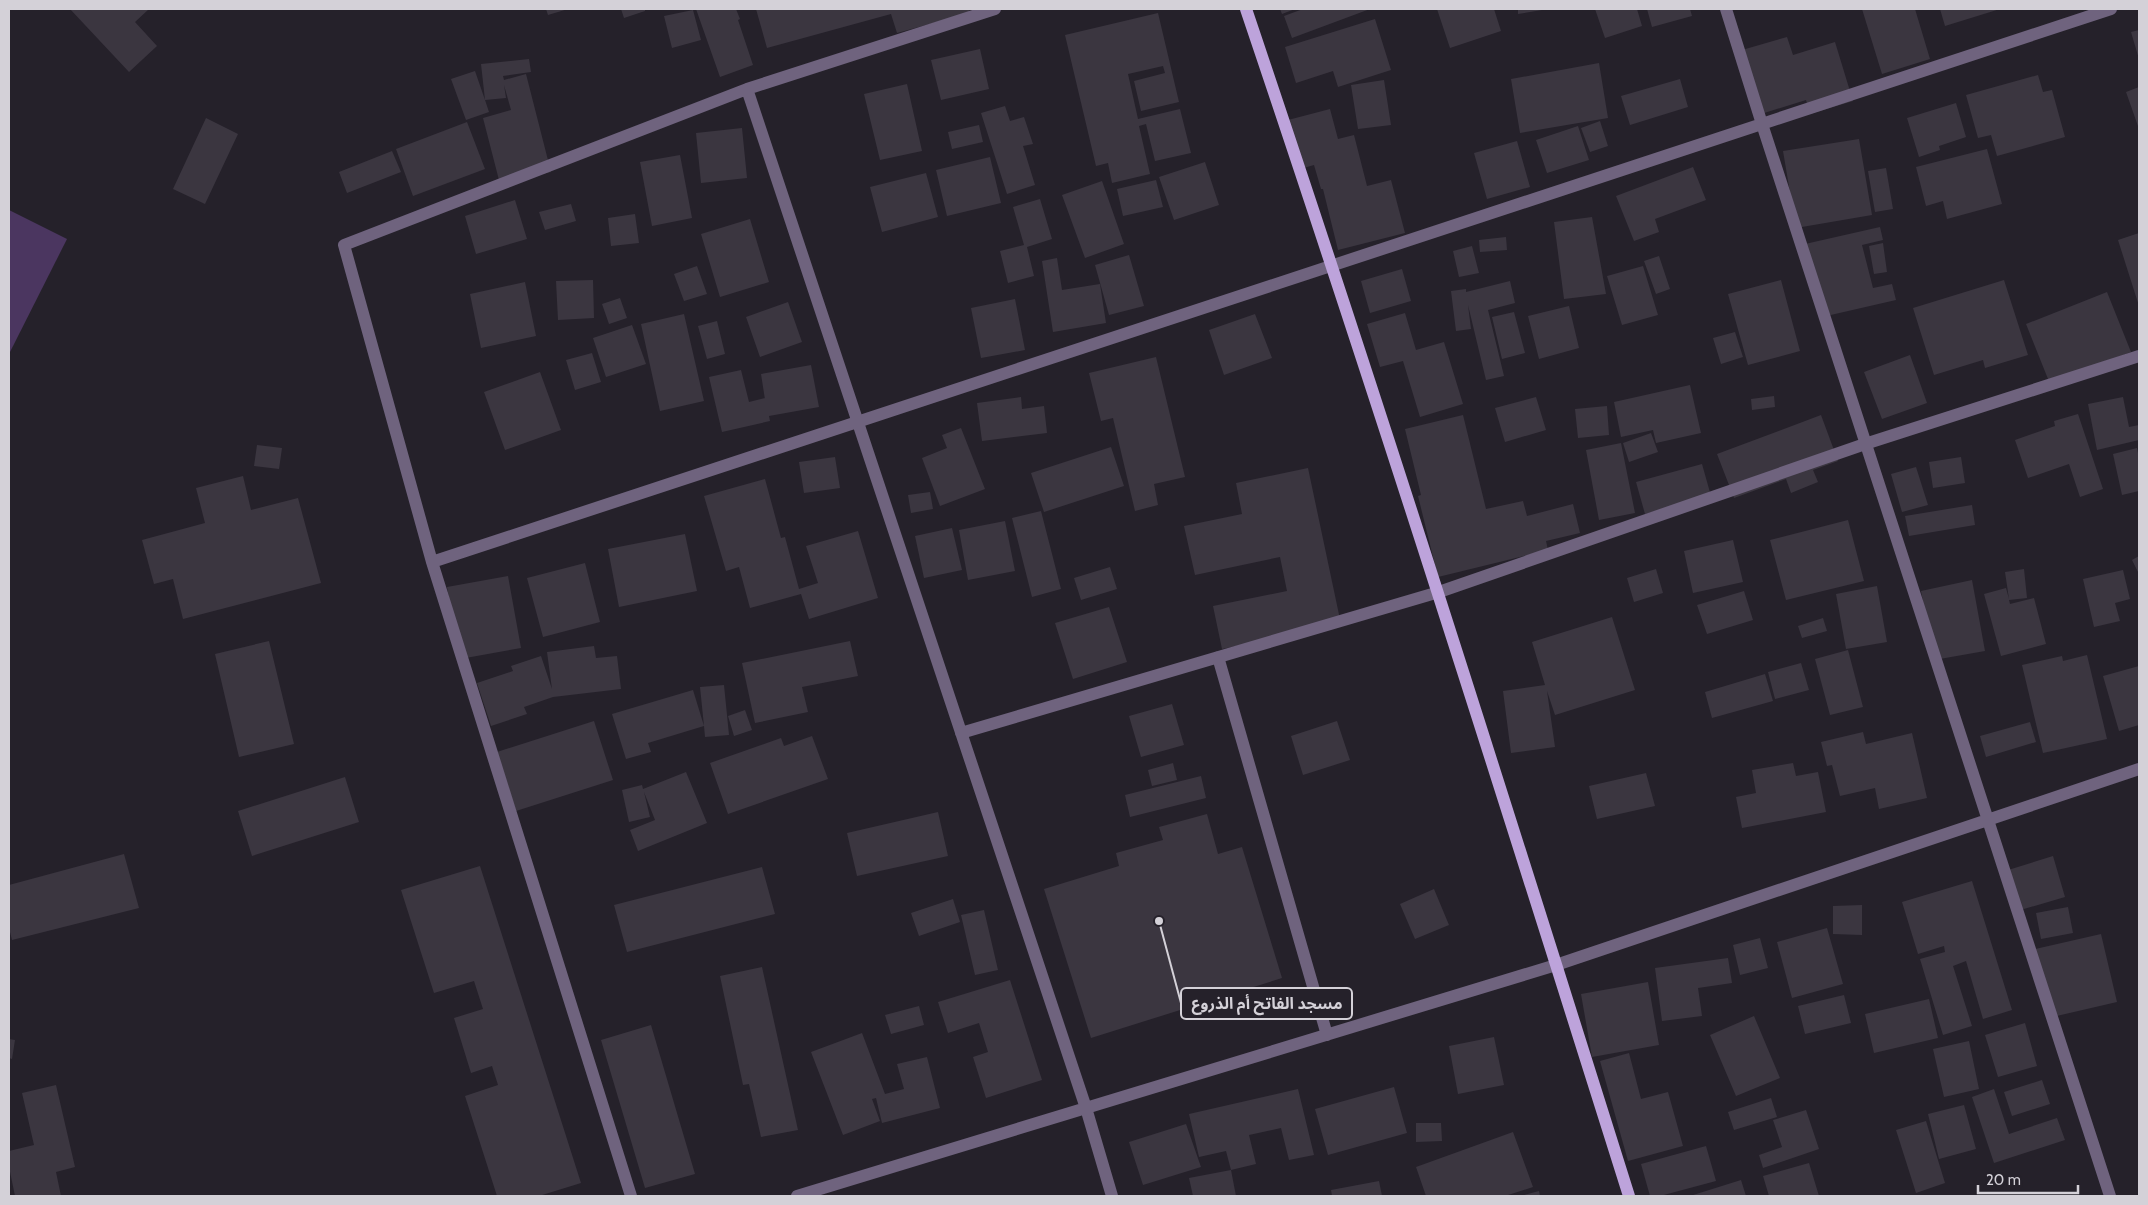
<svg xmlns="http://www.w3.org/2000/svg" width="2148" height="1205" font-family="Cabin,'Noto Sans Arabic',sans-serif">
<rect width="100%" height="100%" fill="#25212a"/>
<path fill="#4b3660" d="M9,210l58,29 -58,115z"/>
<path fill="#3b3640" d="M70,9h79l-14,13 22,24 -28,26z
M546,9h22l-20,6z
M621,9h24v2l-21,7z
M696,9h40l4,10 -2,1 15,45 -33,12z
M756,9h213l1,4 -73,20 -6,-19 -124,34z
M1280,9h15l-13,5z
M1303,9h67l-78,29 -8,-22z
M1437,9h57l7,22 -51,17z
M1518,9h24v1l-24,4z
M1595,9h42l5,17 -37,12z
M1647,9h43l2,7 -40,11z
M1862,9h53l15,50 -48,15z
M1940,9h60l-55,17z
M693,10l8,30 -29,8 -8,-32z
M1158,13l21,89 -38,9 -7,-30 31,-8 -2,-7 -35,8 10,45 42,-10 11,44 -36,8 -9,-37 -7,2 11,48 -38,9 -4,-20 -12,3 -31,-131z
M1375,19l16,51 -53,17 -5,-16 -37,12 -11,-36z
M2139,30v29l-8,-27z
M1787,37l6,18 42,-13 18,59 -43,13 -4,-14 -45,14 -19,-64z
M980,49l9,40 -48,11 -10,-40z
M529,59l2,13 -28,4 1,4 22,-6 25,98 -51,12 -17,-66 28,-8 -7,-25 2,13 -21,2 4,12 -23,8 -15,-41 24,-8 10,29 -4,-36z
M1599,63l9,55 -88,15 -9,-54z
M2038,75l5,17 9,-2 13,47 -68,19 -6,-21 -13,3 -12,-43z
M1680,79l8,28 -58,18 -9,-29z
M1384,80l7,45 -33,4 -7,-44z
M907,84l15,67 -42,9 -16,-66z
M2139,87v42l-13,-37z
M1956,103l10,34 -27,9 1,4 -21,7 -12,-39z
M1005,106l5,15 14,-4 9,27 -10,2 12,39 -28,9 -26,-81z
M1330,109l8,30 16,-4 13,51 24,-6 14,53 -67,17 -15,-61h-2l-7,-24 -14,4 -12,-49z
M206,118l32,16 -33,70 -32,-15z
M1600,121l8,25 -18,6 -9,-24z
M467,122l18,47 -72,27 -17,-47z
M979,125l4,17 -31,7 -4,-17z
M1578,126l11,34 -42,13 -11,-33z
M742,128l5,50 -46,5 -5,-50z
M1859,139l13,76 -76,13 -13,-77z
M1517,141l13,46 -43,12 -13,-46z
M1987,149l15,55 -55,15 -4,-18 -17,5 -10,-39z
M392,151l9,21 -54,21 -8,-21z
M680,155l12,63 -40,8 -12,-64z
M990,157l11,46 -54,13 -11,-46z
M1205,162l14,43 -45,15 -15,-43z
M1693,167l13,33 -51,19 4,13 -25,9 -18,-45z
M1886,168l7,41 -18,3 -7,-41z
M926,173l12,44 -56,15 -12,-45z
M1156,180l7,27 -40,9 -6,-27z
M1102,181l22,63 -39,14 -23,-63z
M1040,199l12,40 -25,8 7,29 -26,7 -8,-32 24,-6 -11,-38z
M515,200l12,39 -51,15 -11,-38z
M571,204l5,17 -31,9 -6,-18z
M635,214l4,29 -28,3 -3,-28z
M1592,217l14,77 -42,5 -10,-77z
M750,219l19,63 -49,15 -19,-63z
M1880,227l3,13 -21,5 11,43 19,-4 4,16 -74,17 -17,-73z
M2139,233v73l-21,-66z
M1506,237l1,13 -27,2 -1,-12z
M1883,243l4,29 -13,2 -5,-28z
M1472,246l7,27 -20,4 -6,-26z
M1129,255l15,51 -35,9 -14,-50z
M1659,256l11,33 -14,5 -12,-33z
M1057,258l5,32 38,-6 6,39 -53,9 -11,-71z
M697,266l10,28 -23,7 -10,-27z
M1643,266l15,49 -36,10 -15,-49z
M1402,269l9,32 -41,12 -9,-32z
M593,280l1,38 -36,2 -2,-39z
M1781,280l19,71 -52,14 -20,-71z
M2004,280l24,75 -43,13 -2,-8 -49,15 -21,-67z
M1510,281l5,22 -27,7 16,66 -18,4 -18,-75 3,24 -15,2 -5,-40 15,-2v3z
M525,282l11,54 -55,12 -11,-54z
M2107,292l24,60 -81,32 -24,-60z
M620,298l7,20 -18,6 -7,-20z
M1015,299l10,51 -44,8 -10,-50z
M788,302l14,40 -42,15 -14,-40z
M1569,306l10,42 -40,11 -11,-43z
M1514,312l11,41 -23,6 -10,-42z
M1405,313l11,37 28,-8 19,62 -43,13 -17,-56 -23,6 -13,-43z
M684,314l20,87 -44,10 -19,-87z
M1255,314l17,44 -48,17 -15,-45z
M717,321l8,33 -18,5 -9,-33z
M632,325l14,39 -40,13 -13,-39z
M1735,332l8,25 -22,7 -8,-26z
M592,353l9,29 -26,8 -9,-30z
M1910,355l17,48 -45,16 -18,-47z
M1156,357l29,120 -31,7 4,21 -23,6 -22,-93 -12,3 -12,-48z
M811,365l8,42 -50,9 1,5 -48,11 -13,-55 32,-7 8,32 16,-4 1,8 -5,-32z
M540,372l21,58 -56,20 -21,-58z
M1690,385l11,48 -45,10 -3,-13 -32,7 -7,-35z
M1774,396l1,11 -23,3 -1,-11z
M1021,397l1,12 22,-3 3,27 -65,8 -5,-38z
M1536,397l10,33 -41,12 -10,-34z
M2123,397l6,30 10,-2v15l-42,10 -9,-46z
M1607,406l2,29 -31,3 -3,-29z
M2078,414l25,75 -23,8 -11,-33 -41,14 -13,-38 40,-14 -1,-5z
M1463,415l23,94 37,-8 4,15 46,-12 7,29 -34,8 2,9 -110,27 -20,-81 3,-1 -16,-66z
M1821,415l17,46 -25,9 5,12 -27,11 -5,-14 -52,19 -17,-44z
M961,428l24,61 -45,17 -18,-48 25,-10 -5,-13z
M1651,433l7,19 -29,10 -6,-19z
M1621,443l14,70 -36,7 -13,-70z
M257,445l25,3 -3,21 -25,-3z
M1111,447l13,39 -80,26 -13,-39z
M2137,448l2,10v33l-17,4 -9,-41z
M835,457l5,31 -36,5 -5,-31z
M1961,457l4,26 -32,5 -4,-26z
M1702,464l9,32 -66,18 -9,-32z
M1916,467l12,38 -26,7 -11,-38z
M1308,468l33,156 -119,25 -9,-43 74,-15 -7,-34 -85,18 -11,-49 58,-12 -6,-31z
M243,476l8,34 47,-12 23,85 -138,36 -10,-40 -19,5 -12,-44 63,-17 -9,-35z
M765,479l16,59 4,-1 14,52 19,-6 -12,-37 52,-15 20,67 -69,21 -8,-25 -51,14 -11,-41 -13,4 -22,-75z
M930,492l3,17 -22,4 -3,-18z
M1972,505l3,20 -66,11 -4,-20z
M1041,511l20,78 -29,8 -20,-79z
M1848,520l16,61 -78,19 -16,-60z
M1005,521l10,50 -47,9 -9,-50z
M952,528l10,42 -38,8 -9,-42z
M685,534l12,57 -78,16 -11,-58z
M1733,540l10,42 -50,11 -9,-42z
M2139,556v18l-7,-14z
M585,563l15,59 -57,15 -16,-59z
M1110,567l7,22 -36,11 -7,-22z
M1656,569l7,24 -29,9 -7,-24z
M2024,569l3,29 -18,2 1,4 24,-6 12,46 -45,12 -17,-62 22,-6 3,11 -4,-27z
M2123,570l7,29 -15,4 5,18 -26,6 -11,-48z
M508,576l13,72 -61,11 -13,-72z
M1972,580l13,71 -51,9 -13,-69z
M1877,586l10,56 -41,7 -10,-55z
M1744,591l9,29 -46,14 -10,-29z
M1109,607l18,55 -54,17 -18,-56z
M1612,617l23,73 -80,25 -8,-24 8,56 -44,6 -8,-62 42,-6 -13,-43z
M1823,618l4,13 -25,7 -4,-12z
M269,641l25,103 -55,13 -24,-103z
M850,641l8,35 -56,11 6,25 -53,11 -13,-60z
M594,646l2,12 21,-2 4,33 -68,8 -29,10 3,7 -36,12 -14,-43 36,-12 -2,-5 30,-10 11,33 -5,-37z
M1848,650l15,57 -33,8 -15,-56z
M2087,655l20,84 -64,14 -21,-88 40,-9 1,5z
M1801,663l8,27 -34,9 -7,-27z
M2139,666v59l-20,6 -16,-55z
M1765,674l8,27 -61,17 -7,-26z
M724,685l5,50 -24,2 -1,-11 -56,17 3,9 -25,7 -14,-45 81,-24 11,36 -4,-39z
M1172,704l12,41 -43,12 -12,-41z
M745,710l7,20 -18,6 -6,-20z
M594,721l19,59 -97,31 -19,-59z
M1337,721l13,39 -47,15 -12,-39z
M2030,722l6,20 -50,15 -6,-21z
M1863,732l3,12 46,-11 15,65 -48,11 -4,-21 -35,8 -8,-31 -5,1 -6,-24z
M812,736l16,43 -100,35 -18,-51 71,-25 3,8z
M1173,763l4,17 -25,6 -4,-16z
M1793,763l3,13 22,-4 8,40 -84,16 -6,-31 20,-4 -4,-23z
M686,772l21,51 -69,28 -8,-21 25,-10 -11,-28 6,25 -21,5 -7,-32 20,-5 1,4z
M1646,773l9,33 -58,13 -8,-33z
M1201,776l5,22 -76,19 -5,-22z
M345,777l14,45 -107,34 -14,-45z
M938,812l10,44 -91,20 -10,-43z
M1207,814l11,40 24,-7 40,131 -191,60 -47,-149 75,-23 -3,-13 47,-13 -4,-13z
M124,854l15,54 -127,32 -3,-12v-43z
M2053,856l12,41 -48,14 -12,-40z
M480,866l101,317 -42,13h-42l-32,-100 33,-11 -6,-19 -21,7 -17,-55 29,-9 -9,-28 -40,12 -33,-103z
M762,867l13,47 -148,38 -13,-47z
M1972,881l40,129 -29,9 -17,-58 -13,5 19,60 -29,9 -23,-76 25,-7 -1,-6 -26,8 -16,-52z
M1434,889l15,36 -34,14 -15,-35z
M953,899l7,23 -41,14 -8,-23z
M1862,905v30l-29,-1v-28z
M2068,907l5,26 -32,6 -5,-26z
M984,910l14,60 -23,5 -14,-60z
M1827,928l16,56 -51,14 -15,-56z
M2101,934l16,68 -69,16 -17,-68z
M1760,938l8,30 -28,7 -7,-30z
M1728,958l4,25 -34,5 4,28 -40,5 -7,-53z
M762,967l36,163 -37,7 -12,-53 -6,1 -23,-109z
M1010,980l32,100 -56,18 -13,-41 15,-5 -9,-29 -31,10 -10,-31z
M1648,982l11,63 -67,12 -11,-63z
M1844,995l7,28 -46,11 -7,-28z
M1929,999l9,39 -64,15 -9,-39z
M919,1006l5,19 -33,9 -6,-19z
M1754,1016l26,62 -44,18 -26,-61z
M2025,1023l12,43 -39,11 -13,-42z
M651,1025l44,149 -50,14 -44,-148z
M862,1033l23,61 19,-5 -7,-25 30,-7 13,51 -58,15 -6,-25 -4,1 8,22 -37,14 -32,-83z
M1494,1037l10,48 -46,9 -9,-48z
M9,1039l6,1 -3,19 -3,-1z
M1969,1041l10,48 -35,8 -11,-48z
M1629,1053l12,46 27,-7 15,54 -55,15 -28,-100z
M2042,1080l8,24 -38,12 -8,-24z
M56,1085l19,82 -19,5 5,24h-46l-6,-29v-16l25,-6 -12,-52z
M1394,1087l13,46 -79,22 -13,-46z
M1298,1089l16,66 -25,5 -8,-32 -32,7 7,29 -25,6 -5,-19 -27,6 -10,-43z
M1994,1089l15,45 48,-16 8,22 -71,23 -22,-66z
M1771,1098l6,19 -43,13 -6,-18z
M1964,1105l12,44 -37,10 -11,-45z
M1806,1110l13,39 -56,19 -4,-13 23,-8 -9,-27z
M1926,1121l19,62 -29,10 -20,-63z
M1416,1123h25l1,18 -26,1z
M1186,1124l15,43 -58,18 -14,-43z
M1513,1132l20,55 -28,9h-79l-10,-29z
M1706,1146l10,35 -56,15h-10l-9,-32z
M1809,1163l10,33h-50l-6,-20z
M1231,1170l5,26h-43l-4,-18z
M1741,1180l5,16h-56z
M1379,1181l3,15h-50l-1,-6z
M1539,1191l1,5h-20z"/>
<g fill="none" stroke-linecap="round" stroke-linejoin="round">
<path stroke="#6f637e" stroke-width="12" d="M1726,9l36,115 348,1072
M747,89l339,1019 26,88
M432,562l1679,-553
M1218,657l109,378
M961,733l478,-141 426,-148 274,-88
M631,1196l-199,-634 -88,-317 403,-156 248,-80
M797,1196l759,-231 583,-196"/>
<path stroke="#bda3db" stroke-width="12" d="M1246,9c133,394 258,790 383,1187"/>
</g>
<path fill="none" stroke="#d4d1d8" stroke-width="2" d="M1159 921L1181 1003"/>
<circle fill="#d4d1d8" stroke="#25212a" stroke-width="2" cx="1159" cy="921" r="5"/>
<rect fill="#25212a" stroke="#d4d1d8" stroke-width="2" x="1181" y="988" width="171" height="31" rx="5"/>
<g font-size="16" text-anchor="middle" font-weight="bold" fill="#d4d1d8">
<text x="1267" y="1009">مسجد الفاتح أم الذروع</text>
</g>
<rect width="2148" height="1205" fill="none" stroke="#d4d1d8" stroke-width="20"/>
<path d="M1978 1185v8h100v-8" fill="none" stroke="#d4d1d8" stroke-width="2.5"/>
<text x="1986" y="1185" font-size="15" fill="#d4d1d8" stroke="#25212a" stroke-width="4" paint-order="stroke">20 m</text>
</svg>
